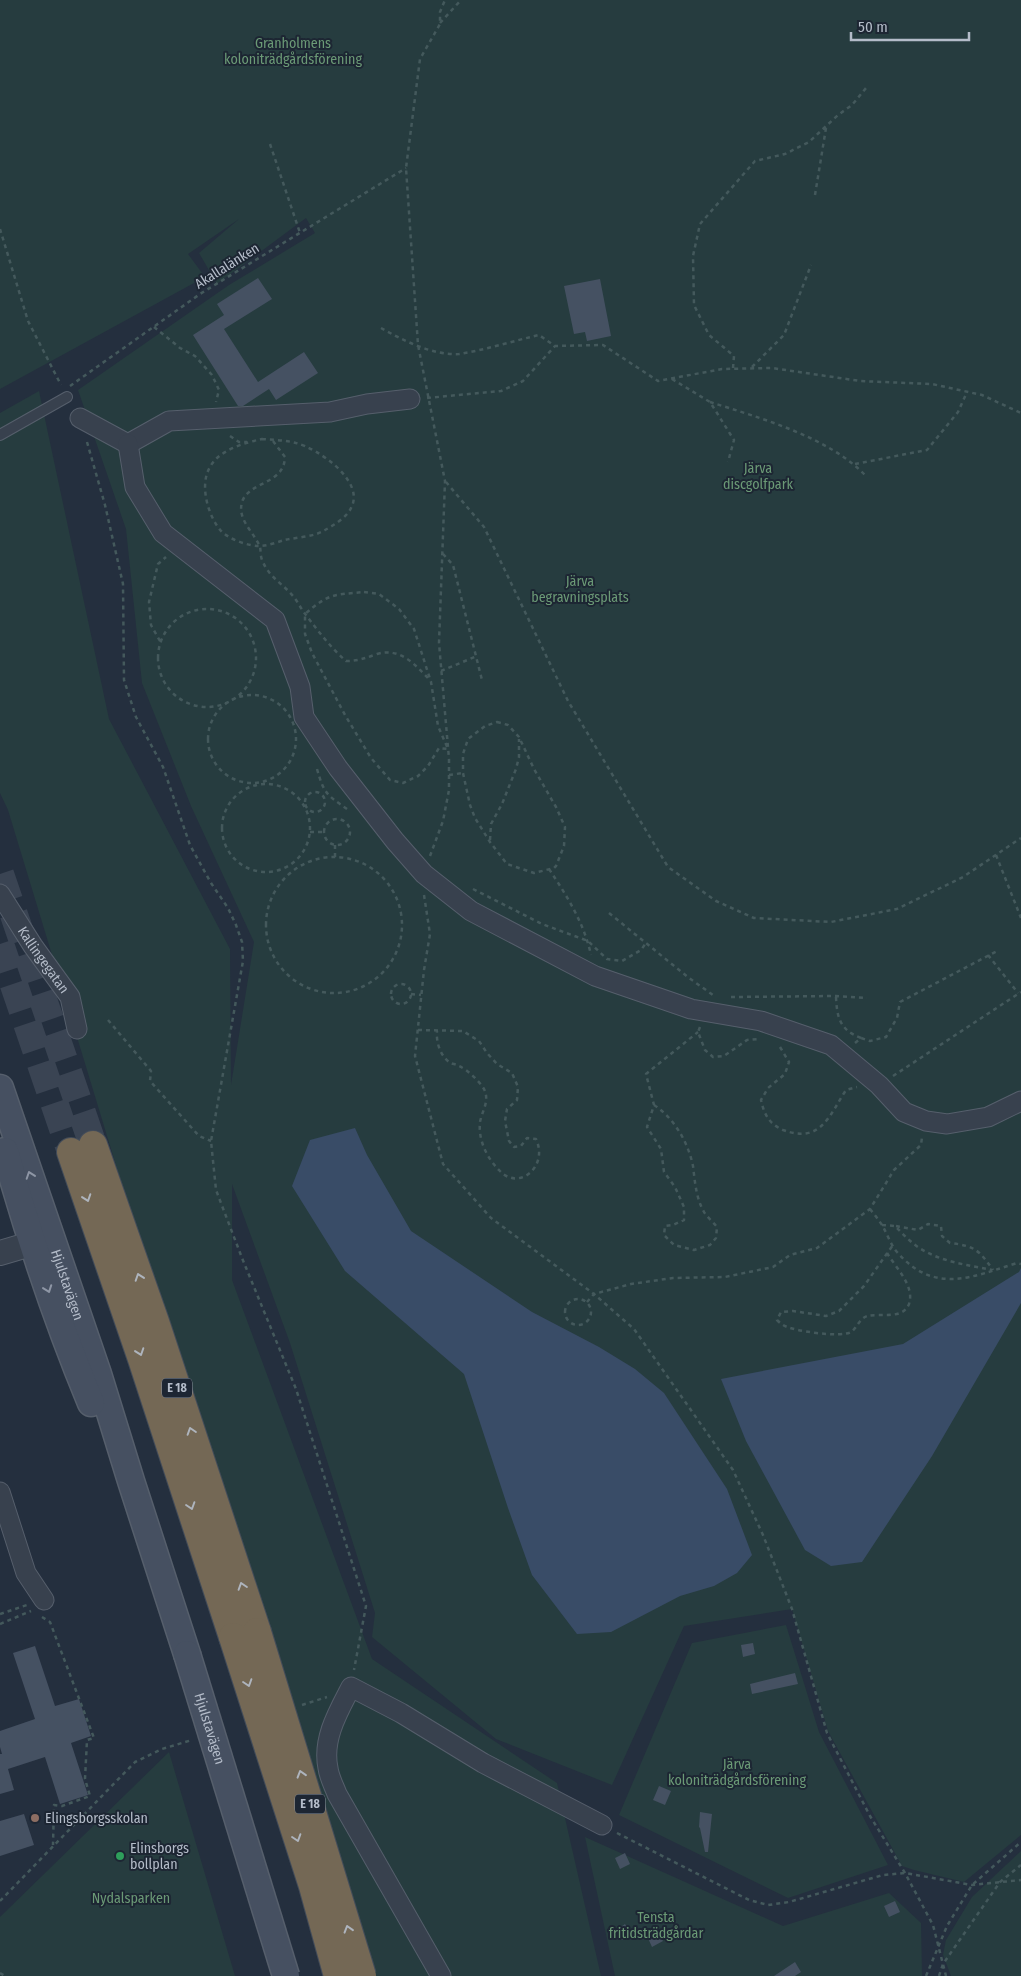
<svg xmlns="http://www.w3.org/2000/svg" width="1021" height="1976" font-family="'Fira Sans Condensed',sans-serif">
<rect width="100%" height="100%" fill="#242f3e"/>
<path fill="#263c3f" d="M0,0h1021v1835l-57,47 -50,-12 -12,-4 -74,-135 -36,-122 -108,17 -72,159 -116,-46 -124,-102 3,-24 -85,-270 -58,-159v96l140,379 185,124 44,193h-243l-75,-261 -275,-905 -8,-17v-380l39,-22 70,328 121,230 1,136 23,-143 -63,-136 -49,-123 -16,-154 -48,-139 151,-105 86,-52 -9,-15 -89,66 -18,-31 40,-34 -51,35 17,23 -205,112z
M786,1625l33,107 69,133 -100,33 -169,-83 73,-172z
M169,1752l66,224h-235v-59z
M585,1837l198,89 106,-33 32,30 1,52v1h-307z
M1021,1851v125h-70l-8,-21 3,-15 26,-43z"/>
<path fill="#394c67" d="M355,1128l12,27 44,76 121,81 67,35 36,22 29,24 63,96 25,66 -15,18 -23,13 -34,10 -69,36 -34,2 -45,-59 -24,-67 -44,-134 -119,-103 -53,-85 18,-46z
M1021,1268v35l-89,153 -70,106 -31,4 -26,-16 -59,-109 -25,-62 182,-35 116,-72z"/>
<path fill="#455162" d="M258,278l14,21 -48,30 34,53 46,-30 14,21 -42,27 -7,-11 -26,17h-5l-45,-71 31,-20 -7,-11z
M600,279l11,57 -24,5 -2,-9 -11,2 -10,-48z
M753,1643l2,11 -12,3 -2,-12z
M35,1646l20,60 24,-7 12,37 -20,7 17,52 -28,9 -15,-47 -37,12 6,21 -14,4v-40h2l-2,-7v-16l35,-12 -22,-66z
M795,1673l3,11 -46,10 -2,-10z
M659,1786l12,5 -6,14 -12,-5z
M700,1812l12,2 -4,38h-3l-5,-24 -1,-1z
M24,1814l10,31 -34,11v-35z
M625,1853l5,11 -10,5 -5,-11z
M895,1901l5,11 -11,5 -5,-11z
M625,1924l6,10 -9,6 -7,-9z
M658,1931l5,10 -11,6 -5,-11z
M795,1962l6,10 -6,4h-21z"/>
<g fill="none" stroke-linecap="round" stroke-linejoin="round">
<path stroke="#3a4453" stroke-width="28" stroke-dasharray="28 14" stroke-linecap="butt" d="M0,874l93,271
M0,944l71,208"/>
<defs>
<path id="service" d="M0,435l67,-38"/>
<g id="minor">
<path d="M80,418l48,26 41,-23 161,-9 37,-8 43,-5"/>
<path d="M128,444l7,43 28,46 112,87 25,67 4,30 34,51 57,73 29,33 47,37 124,65 96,33 70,12 70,24 48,40 25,27 22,9 21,3 41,-7 33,-16"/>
<path id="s1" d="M0,894l33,52 37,51 7,32"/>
<path d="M0,1492l26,81 18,27"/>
<path d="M441,1976l-104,-182c-3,-8 -8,-17 -9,-26 -6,-29 10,-56 23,-81l50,26 82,50 119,62"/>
</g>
<path id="tertiary" d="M0,1253l51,-15"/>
<g id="secondary">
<path id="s2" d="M0,1088l98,286 33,107 56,173"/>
<path d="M5,1151c24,86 52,170 86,252"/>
</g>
<path id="motorway" d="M93,1145l62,177 102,310
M71,1152l71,207 91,278"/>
</defs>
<use href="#service" stroke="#565f6c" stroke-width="12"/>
<use href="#minor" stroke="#565f6c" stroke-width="21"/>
<use href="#tertiary" stroke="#565f6c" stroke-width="26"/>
<use href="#secondary" stroke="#565f6c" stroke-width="29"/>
<use href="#motorway" stroke="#434c59" stroke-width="30"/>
<path stroke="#44595c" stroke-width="2.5" stroke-dasharray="4 4" stroke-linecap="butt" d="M440,23l21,-23
M270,144l30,89
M815,195l11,-67
M0,229l28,92 33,64
M154,327l26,21 15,8 17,19 7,15 -3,12
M381,328c21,12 53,28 78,26 26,-4 54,-13 80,-19l16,11 48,-1 55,36 64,-12 50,-1 88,13 72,3 50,11 39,18
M752,367l32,-32 27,-70
M733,368l1,-12 -25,-21 -15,-30 -1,-49 7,-32 55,-63 30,-7 24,-12 29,-27 14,-10 14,-17
M672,379l38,23 24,38 -6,22
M70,386l130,-92 206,-126
M427,398l74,-7 22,-10 32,-35
M710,402c50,16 119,35 156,74
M230,436l9,6h8
M262,439c11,1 23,1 34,4 21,5 70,38 55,65 -4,9 -17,17 -26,22 -11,7 -27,7 -40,10 -8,2 -17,6 -26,6 -11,0 -30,-7 -38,-15 -13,-15 -22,-46 -11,-64 9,-17 34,-24 52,-28z
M273,441l12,16c-1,28 -36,24 -43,45 -5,18 12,30 18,45 1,4 0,10 3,15 6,15 20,22 30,34 5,6 8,13 13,19 12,16 25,33 40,46 12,0 20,-3 31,-7 24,-7 38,11 53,26
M87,442l18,63 18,79 1,96 12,37 27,50 27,78 21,38 17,25 8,17 6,17 1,19 -32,180 5,49 26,68 54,131 70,217 -12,64
M855,464l72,-14 31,-38 9,-20
M446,482l38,45 84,174 100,166 48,34 38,17 77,4 66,-13 66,-32 58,-39
M443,554l10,11 29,115
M364,592l15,2 20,15 15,20 17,53 7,44 10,23 -9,-1 -11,18 -10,10 -15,7 -13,-3 -19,-22 -26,-43 -33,-62 -7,-19v-20c24,-21 29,-19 59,-22z
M158 658a49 49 0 1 1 98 0a49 49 0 1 1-98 0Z
M160,641l-9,-16 -2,-23 9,-38 8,-7
M441,671l36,-15
M208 739a44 44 0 1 1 88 0a44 44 0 1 1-88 0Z
M497,722l11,3 11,12 15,32 22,38 9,20 -1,19 -8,20 -2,2 -20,5 -27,-9 -17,-22 -15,-24 -5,-13 -7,-32v-19l5,-15 17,-13z
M317,769c7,25 10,26 30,40
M449,775l14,-2
M222 828a44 44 0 1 1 88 0a44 44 0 1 1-88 0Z
M305 802a10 10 0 1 1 20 0a10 10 0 1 1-20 0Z
M324 832a13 13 0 1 1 26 0a13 13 0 1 1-26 0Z
M310,832h14
M490,840l1,-16 11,-20 14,-35 3,-12v-18
M335,845v12
M996,855l25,63
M430,856l13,-35 6,-31v-31l-10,-116 6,-162 -27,-136 -12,-177 14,-109 20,-35v-12l5,-12
M266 925a68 68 0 1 1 136 0a68 68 0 1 1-136 0Z
M549,869c18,27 35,54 42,86
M473,889l69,35 46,17 19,18 15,2 19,-11 5,-7
M424,895l6,39 -6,36 -9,86 28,108 48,54 103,76 40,35 99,141 30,65 29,74 35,124 43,83 35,57 28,52 13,51
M609,913l80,65 24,17
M988,955l30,38
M391 994a10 10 0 1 1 20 0a10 10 0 1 1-20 0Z
M411,994l10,1
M731,997l105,-1 31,2
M836,997c1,21 4,33 25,41
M108,1020l43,51 -1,10 49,55 12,5
M700,1027l-2,5 7,18 8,7 11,-1 23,-16 12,-1
M418,1030l45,1 16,10 8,12 10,11 15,9 6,14 -1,13 -10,9 -2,12 4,20 5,6 7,-1 6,-8 9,1c13,28 -18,53 -37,31 -12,-12 -21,-30 -19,-48 2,-11 10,-21 4,-33 -5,-8 -16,-19 -25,-23 -3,-2 -8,-2 -10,-4 -9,-7 -13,-20 -12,-31
M855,1043l6,-5 9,3 16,-4 11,-19 3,-16 99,-52
M780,1047l9,15 -4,12 -17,14 -7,12c3,14 8,24 22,30 38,14 46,-14 63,-40l11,-3
M893,1076l128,-84
M654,1105c20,13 34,37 39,61 2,16 3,32 11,46 3,5 9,10 13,15l-1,11 -6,7 -16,5 -20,-5 -10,-10 1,-9 8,-1 11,-5v-13l-9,-20 -11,-15 -3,-23 -14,-22 7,-22 -8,-31 52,-42
M870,1209c4,5 8,10 12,16 5,8 8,19 15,27 37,43 75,25 120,11l4,1
M882,1225l13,1c8,8 16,17 26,23 21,13 47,16 71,21
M896,1226l22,4 10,-6 13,2 1,10 8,7c25,3 29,7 43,27
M887,1253c9,15 28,33 22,51 -6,16 -29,9 -42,12 -8,3 -10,12 -16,16 -10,6 -59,-1 -68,-7 -2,-1 -4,-3 -6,-5l4,-8 12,-1 33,5 13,-5 25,-25 29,-41
M565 1312a13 13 0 1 1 26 0a13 13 0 1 1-26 0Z
M587,1302l7,-8 37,-10 42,-6 52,-1 48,-10 17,-12 27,-7 53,-39 24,-39 27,-25 1,-8
M0,1614l27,-9
M42,1617l8,5 44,116 -7,2 -2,39 5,17 -28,10 -8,-1 -1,40
M0,1624l31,-13
M302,1705l25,-8
M617,1833l132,67 19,5 21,-3 94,-27 22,-2 67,12 49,-5
M0,1901l135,-139 27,-13 30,-9
M0,1973l5,3
M926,1976l21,-50 25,-41 49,-43
M939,1976l4,-12 57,-82 21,-17"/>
<use href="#service" stroke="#38414e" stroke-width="10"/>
<use href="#minor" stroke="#38414e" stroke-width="19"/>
<use href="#tertiary" stroke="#38414e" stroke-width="24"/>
<use href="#secondary" stroke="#465061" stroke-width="26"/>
<use href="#motorway" stroke="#746855" stroke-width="28"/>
<defs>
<g id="secondary-bridge">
<path id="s3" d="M187,1654l99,322"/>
</g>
<path id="motorway-bridge" d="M257,1632l105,344
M233,1637l80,249 25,90"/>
</defs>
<use href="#secondary-bridge" stroke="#565f6c" stroke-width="29" stroke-linecap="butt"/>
<use href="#motorway-bridge" stroke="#434c59" stroke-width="30" stroke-linecap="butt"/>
<use href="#secondary-bridge" stroke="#465061" stroke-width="26"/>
<use href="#motorway-bridge" stroke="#746855" stroke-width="28"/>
</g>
<defs><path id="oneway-chevron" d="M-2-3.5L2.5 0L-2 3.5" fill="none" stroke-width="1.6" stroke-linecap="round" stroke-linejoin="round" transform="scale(1.25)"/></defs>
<g stroke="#8e96a5">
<use href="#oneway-chevron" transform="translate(30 1175) rotate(-109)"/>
<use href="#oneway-chevron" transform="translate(48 1289) rotate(70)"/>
</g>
<g stroke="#aeb4bd">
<use href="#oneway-chevron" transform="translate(87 1198) rotate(71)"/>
<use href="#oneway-chevron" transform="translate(139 1277) rotate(-109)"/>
<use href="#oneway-chevron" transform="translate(140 1352) rotate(71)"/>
<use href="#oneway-chevron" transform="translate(191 1431) rotate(-108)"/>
<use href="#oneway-chevron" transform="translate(191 1506) rotate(72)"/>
<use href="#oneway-chevron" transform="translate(242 1586) rotate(-108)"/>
<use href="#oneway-chevron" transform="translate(248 1683) rotate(72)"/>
<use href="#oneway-chevron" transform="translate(301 1774) rotate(-107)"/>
<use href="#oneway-chevron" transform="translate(297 1838) rotate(72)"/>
<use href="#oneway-chevron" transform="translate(348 1929) rotate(-107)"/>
</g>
<circle fill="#8d6e63" stroke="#1d2633" stroke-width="2" cx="35" cy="1818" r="5"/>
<circle fill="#2e9e5b" stroke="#1d2633" stroke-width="2" cx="120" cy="1856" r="5"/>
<g text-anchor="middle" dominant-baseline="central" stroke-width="4" stroke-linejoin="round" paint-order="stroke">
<g fill="#1d2633" stroke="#878f9c" stroke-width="1">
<rect x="162" y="1378.5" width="30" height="19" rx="4"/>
<rect x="295" y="1794.5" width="30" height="19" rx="4"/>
</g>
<g font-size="12" font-weight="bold" fill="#b4bcc9">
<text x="177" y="1388">E 18</text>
<text x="310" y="1804">E 18</text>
</g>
<g font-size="14" fill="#6b9a76" stroke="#1d2633">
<text x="293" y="43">Granholmens<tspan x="293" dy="16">koloniträdgårdsförening</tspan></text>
<text x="758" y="468">Järva<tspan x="758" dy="16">discgolfpark</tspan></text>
<text x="580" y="581">Järva<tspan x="580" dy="16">begravningsplats</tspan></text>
<text x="737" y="1764">Järva<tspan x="737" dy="16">koloniträdgårdsförening</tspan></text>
<text x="131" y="1898">Nydalsparken</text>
<text x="656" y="1917">Tensta<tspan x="656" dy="16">fritidsträdgårdar</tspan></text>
</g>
<g font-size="14" fill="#b4bcc9" stroke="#1d2633">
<text transform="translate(227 266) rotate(-32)">Akallalänken</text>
<text stroke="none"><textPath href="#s1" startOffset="79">Kallingegatan</textPath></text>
<text stroke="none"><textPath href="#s2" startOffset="208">Hjulstavägen</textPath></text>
<text stroke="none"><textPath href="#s3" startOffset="78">Hjulstavägen</textPath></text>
</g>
<g font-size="14" fill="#b4bcc9" stroke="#1d2633" text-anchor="start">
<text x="45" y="1818">Elingsborgsskolan</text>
<text x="130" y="1848">Elinsborgs<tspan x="130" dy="16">bollplan</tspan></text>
</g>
</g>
<path d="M851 32v8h118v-8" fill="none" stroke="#b4bcc9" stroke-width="2.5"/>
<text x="858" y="32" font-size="15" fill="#b4bcc9" stroke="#1d2633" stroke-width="4" paint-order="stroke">50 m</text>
</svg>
